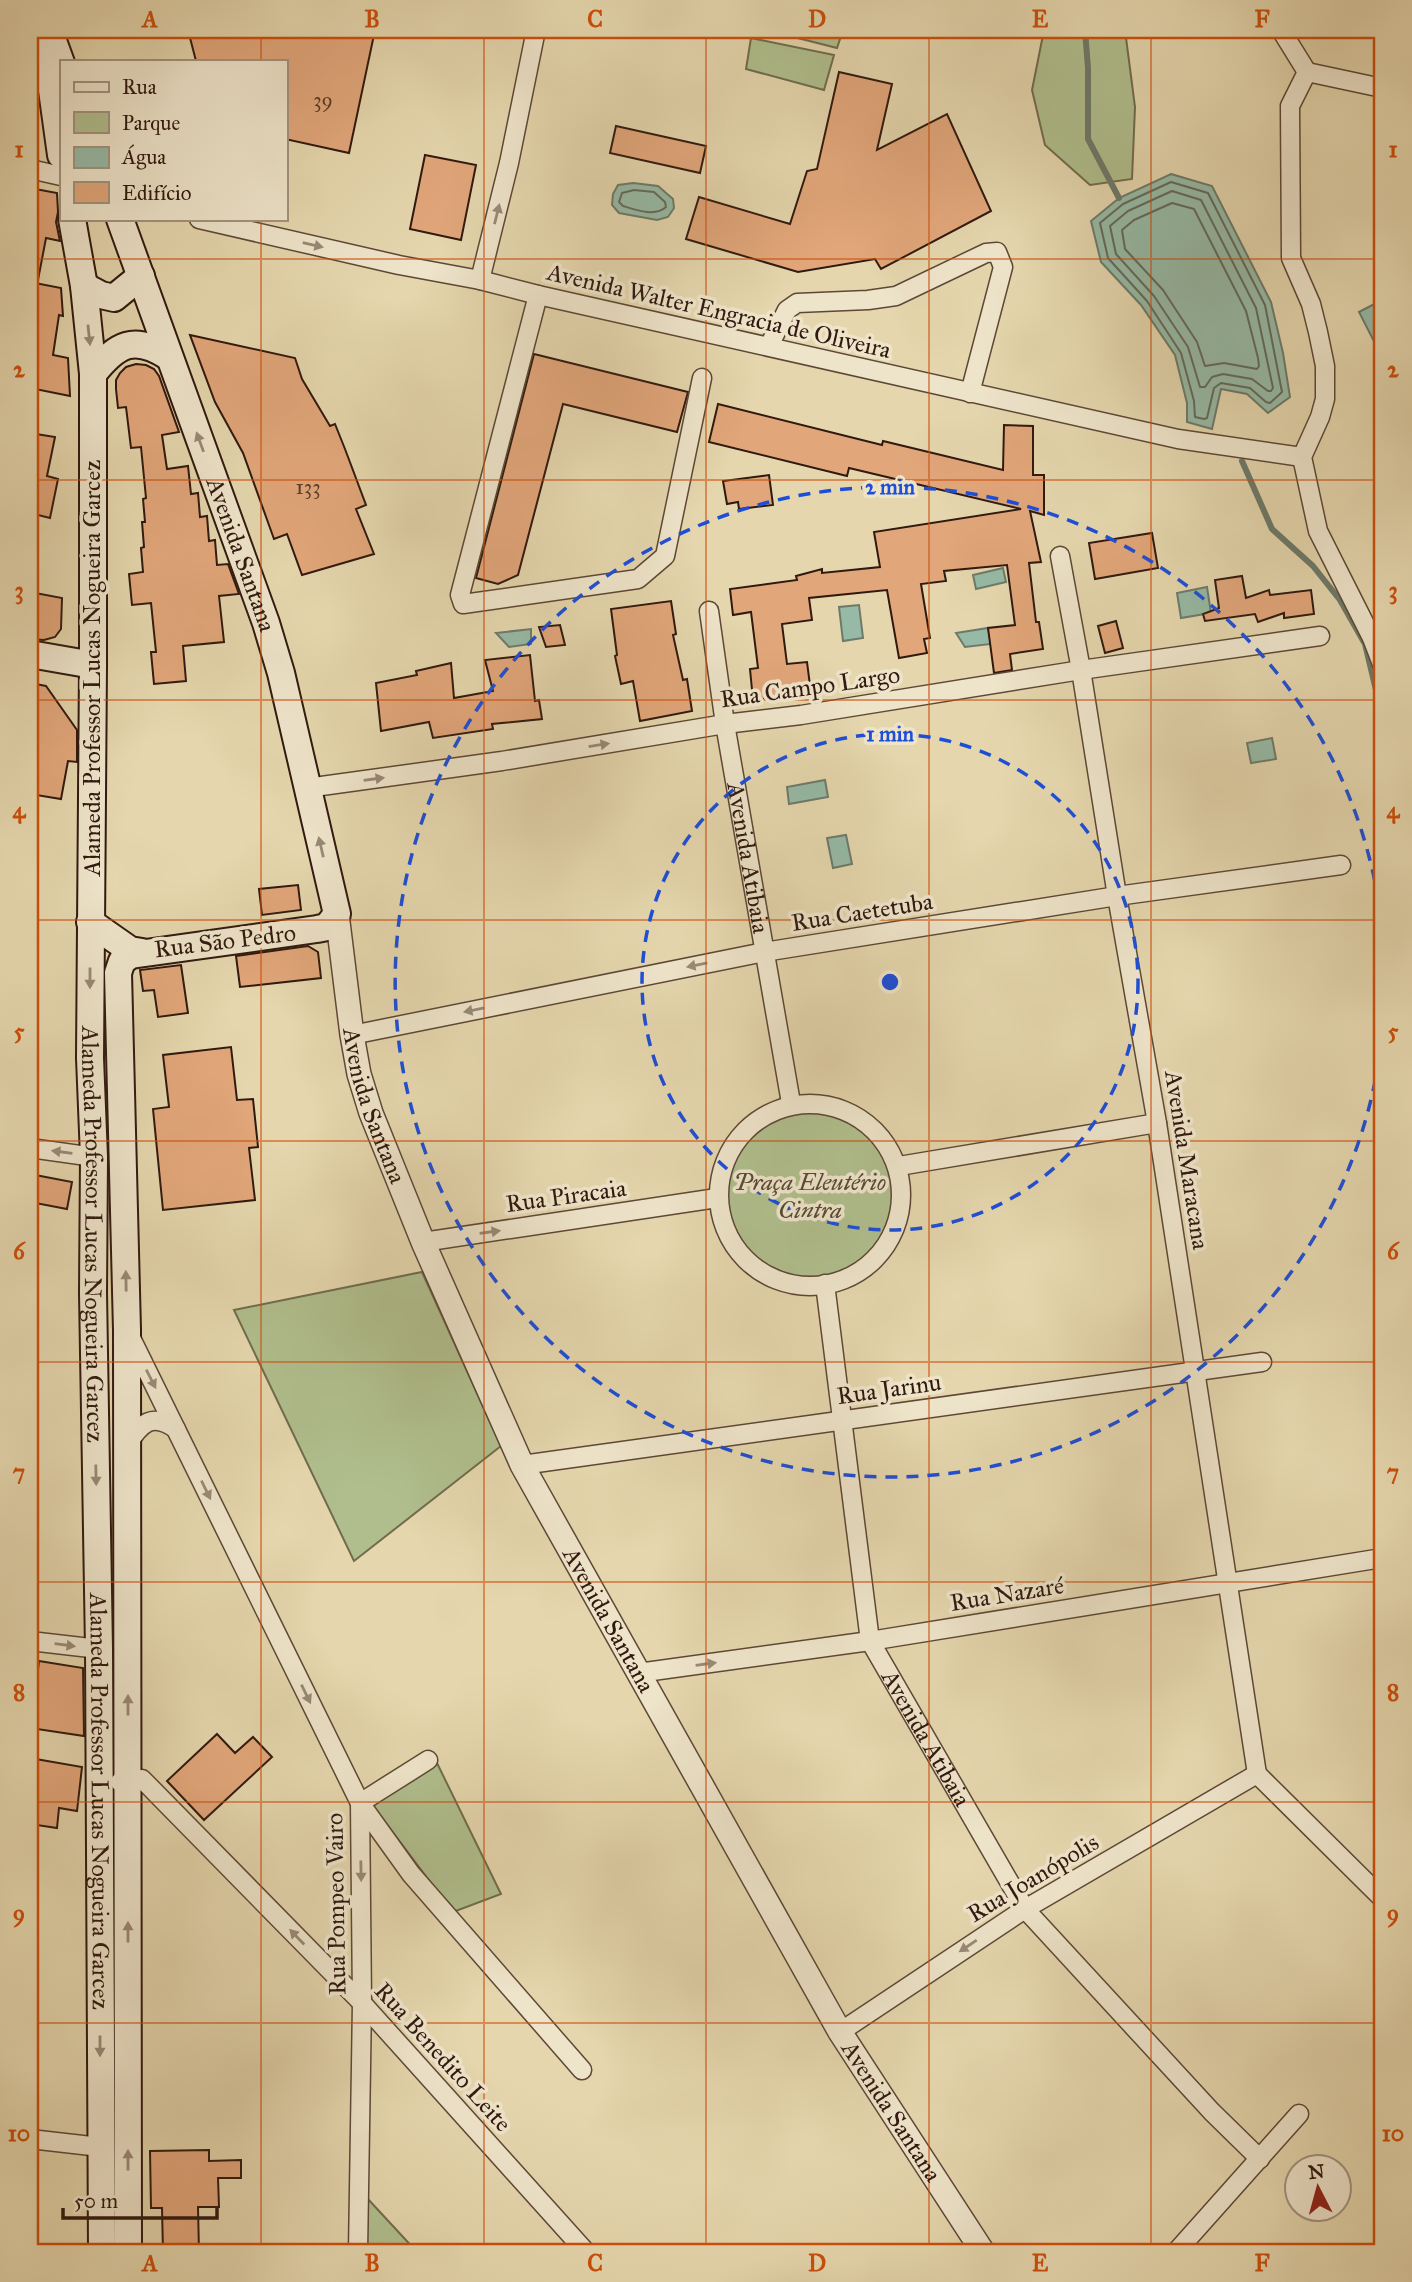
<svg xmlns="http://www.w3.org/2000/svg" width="1412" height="2282" font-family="'IM FELL Great Primer',serif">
<rect width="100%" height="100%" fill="#e5d6ad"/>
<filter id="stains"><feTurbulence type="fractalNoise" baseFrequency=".00286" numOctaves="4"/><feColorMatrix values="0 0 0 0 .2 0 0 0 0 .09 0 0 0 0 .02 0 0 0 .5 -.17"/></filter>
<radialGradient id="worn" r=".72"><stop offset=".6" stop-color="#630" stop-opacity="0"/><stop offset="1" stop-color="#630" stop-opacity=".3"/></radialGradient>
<path fill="#b0be8d" stroke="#706c4e" stroke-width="2" d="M766,30h77l-6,18z
M1044,30h81l10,77 -3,72 -42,6 -45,-40 -13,-55z
M751,38l83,17 -10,35 -78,-21z
M719 1195a91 91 0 1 1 182 0a91 91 0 1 1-182 0Z
M422,1272l79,174 -147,115 -120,-251z
M436,1761l65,133 -48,18 -80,-106z
M367,2198l50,54h-50z"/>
<path fill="#96baa6" stroke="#6d7a6a" stroke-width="2" d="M1171,174l41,12 59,116 12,51 7,44 -22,16 -21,-19 -26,-5 -9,40 -25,-7v-19l-12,-48 -34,-50 -40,-43 -10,-41 28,-23z
M633,183l25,3 15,13 1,9 -6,9 -11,3 -38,-7 -7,-8 1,-11 5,-9z
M1382,300v57l-23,-45z
M1003,568l3,14 -30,7 -3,-14z
M1207,587l4,26 -30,5 -4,-25z
M859,605l4,33 -20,3 -4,-34z
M988,628l3,16 -26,3 -9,-14z
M531,629v15l-22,3 -13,-14z
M1272,738l4,21 -25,4 -4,-20z
M825,780l3,17 -39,7 -2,-17z
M846,835l6,29 -19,4 -6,-30z"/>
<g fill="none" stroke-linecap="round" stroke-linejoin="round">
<path stroke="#636a5a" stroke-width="2" d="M1171,182l37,11 57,112 17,87 -12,11 -4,-1 -16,-14 -29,-5 -7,5 -7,30 -3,1 -9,-2 -1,-16 -13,-48 -34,-52 -39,-43 -8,-35 23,-19z
M634,190l20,2 11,10 1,5c-11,10 -30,3 -43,-1l-4,-4 3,-9z
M1172,191l29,9 55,108 17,80 -2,3h-3l-16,-12 -29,-5 -11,3 -7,10h-5l-12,-40 -34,-51 -38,-42 -6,-28 18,-15z
M1172,203l22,6 52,102 12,47 1,8 -2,3 -33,-6 -19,3 -8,-24 -34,-52 -38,-41 -3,-19 12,-10z"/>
<path stroke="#6d7a6a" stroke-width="6" d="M1085,30l3,38v71l31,59
M1242,461l30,68 41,37 27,34 25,44 17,71"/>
</g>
<path fill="#e1a67a" stroke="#30190f" stroke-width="2" d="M188,30h187l-26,123 -64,-14v-78h-89z
M839,72l53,12 -15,66 70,-36 44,97 -110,58 -6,-10 -77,13 -112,-33 13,-42 91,27 17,-53 10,-2z
M616,126l90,20 -6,27 -90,-20z
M425,155l51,10 -15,75 -51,-11z
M30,188l27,5 1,19 -2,10 4,19 -14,-3 -8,42 -8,-1z
M30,282l31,6 2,28 -4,-1 -6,40 15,3 2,38 -40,-8z
M190,335l105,23 7,21 28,47 5,-2 10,25 21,56 -10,4 18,45 -72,21 -15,-41 -13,5 -31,-86 -28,-51z
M534,354l154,38 -11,40 -114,-28 -45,171 -20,9 -22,-6z
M136,364l10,1 8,4 5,7 20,56 -17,3 5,34 21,-3 3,28 7,-1 2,24 7,-1 2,25 6,-1 2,25 11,-1 11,30 -20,2 5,46 -41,4 3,35 -32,3 -3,-32h5l-5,-49 -19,2 -3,-31 14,-2 -2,-24 3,-1 -2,-25h3l-2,-23 3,-1 -5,-51 -10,1 -5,-41 -8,1 -2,-19v-9l4,-7 6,-6z
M718,404l164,41 1,-4 120,29 1,-45 29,1v49h11v40l-14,-4 11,51 -12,1 7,59h3l4,27 -33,5 2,16 -18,3 -6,-45 27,-3 -8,-60 -63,6 2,10 -25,3 9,54 -6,1 3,14 -28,5 -12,-68 -78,8 3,22 -30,4 5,40 20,-2 4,31 -58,7 -3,-31 8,-1 -7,-56 -18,3 -3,-26 67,-9 -1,-4 26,-7v4l58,-6 -6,-35 147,-23 -172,-41 -2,8 -138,-34z
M30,433l25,4 -8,39 11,3 -8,39 -20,-5z
M769,475l4,30 -34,4 -1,-7 -11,2 -4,-23z
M1152,533l6,35 -63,11 -6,-36z
M1242,576l4,22 23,-8 1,5 41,-5 3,24 -30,4v-5l-26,9 -3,-8 -50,7 -2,-7 16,-6 -4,-28z
M30,592l32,6 -1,31 -6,8 -11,3 -14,-1z
M671,601l5,33 -3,1 10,45 4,-1 5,32 -52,10 -7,-40 -12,3 -6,-28 2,-1 -6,-46z
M1116,621l7,27 -18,5 -7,-27z
M560,625l5,20 -19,2 -7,-20z
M530,655l5,46 4,-1 3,19 -50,5 1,5 -60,9 -4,-16 -48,9 -5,-48 41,-8 -1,-4 35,-8 3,35 39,-7 -8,-31z
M30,683l16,3 31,44v32l-9,-1 -7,38 -31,-5z
M298,885l3,25 -39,5 -3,-26z
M308,946l10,6 3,26 -81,9 -4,-31z
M181,965l7,48 -30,4 -4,-27 -11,1 -3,-21z
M231,1047l6,53 16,-1 5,48 -9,1 6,52 -92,10 -10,-101 16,-2 -6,-52z
M30,1174l42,8 -5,27 -37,-7z
M39,1661l44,7 1,68 -54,-8v-21l3,1z
M217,1734l18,19 18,-16 19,20 -68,63 -37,-39z
M30,1758l52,9 -5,44 -18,-3 -2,20 -27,-4z
M209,2150v11l32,-1v18h-23l1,29h-21l1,45h-36l-1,-44h-11l-1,-57z"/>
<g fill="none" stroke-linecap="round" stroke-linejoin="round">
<defs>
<g id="minor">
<path d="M1281,30l26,42 -17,34 1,152 20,46 7,28 7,34v33l-5,18 -18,40 16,74 54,107 10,26"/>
<path d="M1307,72l75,16"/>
<path d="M30,169l31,7"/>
<path d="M199,219l200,46 81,15 58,15 640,144 124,18"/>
<path d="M480,280l29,-117 27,-133"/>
<path d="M538,295l-78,300 3,9 175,-25 27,-23 37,-178"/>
<path d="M769,346l18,-36 10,-7 71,-3 28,-4 90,-43 11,-1 6,15 -33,126"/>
<path d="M1060,556l21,114 36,226 40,227 100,651"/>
<path id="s1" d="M709,611l16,113 66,379"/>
<path d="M307,788l195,-27 223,-37 76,-9 280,-45 239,-34"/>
<path d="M352,1035l412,-83 353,-56 224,-31"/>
<circle cx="810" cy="1195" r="91"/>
<path d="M30,1148l64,9"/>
<path d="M899,1166l258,-43"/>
<path d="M423,1242l294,-44"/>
<path id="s2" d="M825,1284l45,357 155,268 187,203 48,47"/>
<path d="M130,1336l230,467 2,200 -4,249"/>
<path d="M127,1445c14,-22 25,-33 49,-16"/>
<path d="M522,1465l740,-103"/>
<path d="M30,1641l69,8"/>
<path d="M638,1673l232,-32 512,-83"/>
<path d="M1257,1774l125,124"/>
<path d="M120,1782l22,-3 220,224 224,249"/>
<path d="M360,1803l51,71 171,196"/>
<path d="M360,1803l68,-43"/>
<path d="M840,2032l185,-123 232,-135"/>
<path d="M30,2139l70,8"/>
<path d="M1176,2252l123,-138"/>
</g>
<g id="tertiary">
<path id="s3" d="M337,914l15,121 7,39 12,39 52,129 99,223 318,567 143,220"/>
</g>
<g id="secondary">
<path d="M49,30l12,33"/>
<path d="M30,33l22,57 9,65"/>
<path id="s4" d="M72,219l12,67 9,88v291l-3,393 4,99 -1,136 6,356 3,603"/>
<path id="s5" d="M120,219l146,404 15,50 56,241 -10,13 -10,2 -186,26 -9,6 -4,12 9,357 1,922"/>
<path d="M84,286l17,9 13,3 27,-22"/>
<path d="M93,374c24,-30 41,-40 76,-17"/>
<path d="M30,654l63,11"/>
<path d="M90,922l40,28 12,2"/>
</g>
</defs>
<use href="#minor" stroke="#5d4836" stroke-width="21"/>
<use href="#tertiary" stroke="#5d4836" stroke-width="26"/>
<use href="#secondary" stroke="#30190f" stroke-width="30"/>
<use href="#minor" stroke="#eee4ca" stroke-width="18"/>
<use href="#tertiary" stroke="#eee4ca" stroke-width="23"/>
<use href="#secondary" stroke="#eee4ca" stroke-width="26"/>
</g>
<defs><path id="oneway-solid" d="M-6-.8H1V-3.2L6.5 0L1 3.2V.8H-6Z" transform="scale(1.75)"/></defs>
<g fill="#988976">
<use href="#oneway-solid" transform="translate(497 214) rotate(-76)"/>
<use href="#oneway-solid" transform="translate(313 245) rotate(13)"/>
<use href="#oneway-solid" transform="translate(89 335) rotate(84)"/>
<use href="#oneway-solid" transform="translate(200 442) rotate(-110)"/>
<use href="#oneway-solid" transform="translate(599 745) rotate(-9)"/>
<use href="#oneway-solid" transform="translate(374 779) rotate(-8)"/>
<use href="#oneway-solid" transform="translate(321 847) rotate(-103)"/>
<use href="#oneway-solid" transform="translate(697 965) rotate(169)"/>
<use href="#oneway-solid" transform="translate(90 978) rotate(90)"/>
<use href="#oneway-solid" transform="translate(474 1010) rotate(169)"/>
<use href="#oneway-solid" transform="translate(62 1152) rotate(-172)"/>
<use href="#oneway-solid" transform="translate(490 1232) rotate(-8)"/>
<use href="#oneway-solid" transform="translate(126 1281) rotate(-91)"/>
<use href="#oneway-solid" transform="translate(151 1379) rotate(63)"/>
<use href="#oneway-solid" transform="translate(96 1475) rotate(89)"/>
<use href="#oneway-solid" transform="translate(206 1490) rotate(64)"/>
<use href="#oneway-solid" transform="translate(65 1645) rotate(7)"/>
<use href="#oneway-solid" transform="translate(706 1664) rotate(-8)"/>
<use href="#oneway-solid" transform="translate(306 1694) rotate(64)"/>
<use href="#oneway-solid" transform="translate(128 1705) rotate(-90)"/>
<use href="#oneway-solid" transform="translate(361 1871) rotate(89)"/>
<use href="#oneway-solid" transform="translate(128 1932) rotate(-90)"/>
<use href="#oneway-solid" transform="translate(297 1937) rotate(-134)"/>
<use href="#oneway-solid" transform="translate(968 1946) rotate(146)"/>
<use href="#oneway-solid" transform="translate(100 2046) rotate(90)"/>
<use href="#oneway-solid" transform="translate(128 2160) rotate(-90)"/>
</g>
<path fill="none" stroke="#cc4f0c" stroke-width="2" stroke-opacity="0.55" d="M261,30v31M484,30v2222M706,30v2222M929,30v2222M1151,30v2222M261,219v2033M30,259h1352M30,480h1352M30,700h1352M30,920h1352M30,1141h1352M30,1362h1352M30,1582h1352M30,1802h1352M30,2023h1352"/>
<g fill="none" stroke="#1d4ed8" stroke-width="3.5" stroke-dasharray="12 9">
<circle cx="890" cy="982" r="248"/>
<path d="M1382 1038A495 495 0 1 1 1382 926"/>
</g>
<g text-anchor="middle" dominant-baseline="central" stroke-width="7" stroke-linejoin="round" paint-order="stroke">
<g font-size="21" fill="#5c3c2a">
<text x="323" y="100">39</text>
<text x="308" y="487">133</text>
</g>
<g font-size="24" fill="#30190f" stroke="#eee4ca">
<text transform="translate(719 311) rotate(13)">Avenida Walter Engracia de Oliveira</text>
<text stroke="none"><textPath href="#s5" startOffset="357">Avenida Santana</textPath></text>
<text transform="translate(92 668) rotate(-90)">Alameda Professor Lucas Nogueira Garcez</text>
<text transform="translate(810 687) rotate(-8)">Rua Campo Largo</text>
<text stroke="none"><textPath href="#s1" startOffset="250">Avenida Atibaia</textPath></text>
<text transform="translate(862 912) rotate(-9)">Rua Caetetuba</text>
<text transform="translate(225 941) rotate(-7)">Rua São Pedro</text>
<text stroke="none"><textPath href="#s3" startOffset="196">Avenida Santana</textPath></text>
<text transform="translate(1187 1160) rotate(81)">Avenida Maracana</text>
<text transform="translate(566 1196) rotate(-8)">Rua Piracaia</text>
<text stroke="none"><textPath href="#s4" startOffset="1017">Alameda Professor Lucas Nogueira Garcez</textPath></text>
<text transform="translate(889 1389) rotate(-8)">Rua Jarinu</text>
<text transform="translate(1007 1594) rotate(-9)">Rua Nazaré</text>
<text stroke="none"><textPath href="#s3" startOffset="763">Avenida Santana</textPath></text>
<text stroke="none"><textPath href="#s2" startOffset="472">Avenida Atibaia</textPath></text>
<text stroke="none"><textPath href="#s4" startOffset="1584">Alameda Professor Lucas Nogueira Garcez</textPath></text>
<text transform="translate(1033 1878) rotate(-31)">Rua Joanópolis</text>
<text transform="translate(336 1904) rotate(-91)">Rua Pompeo Vairo</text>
<text transform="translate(443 2057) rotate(48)">Rua Benedito Leite</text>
<text stroke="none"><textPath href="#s3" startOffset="1330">Avenida Santana</textPath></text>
</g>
<g font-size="24" font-style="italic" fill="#564b35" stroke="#eee4ca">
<text x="810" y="1182">Praça Eleutério<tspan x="810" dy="28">Cintra</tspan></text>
</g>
</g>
<circle cx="890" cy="982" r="10" fill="#1d4ed8" stroke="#eee4ca" stroke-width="3.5"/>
<g font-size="21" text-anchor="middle" font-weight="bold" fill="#1d4ed8" stroke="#eee4ca" stroke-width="7" stroke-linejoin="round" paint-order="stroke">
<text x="890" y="494">2 min</text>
<text x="890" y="741">1 min</text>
</g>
<rect width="1412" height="2282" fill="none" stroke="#e5d6ad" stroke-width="77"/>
<rect x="60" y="60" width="228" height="161" fill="#eee4ca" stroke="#a2937f" stroke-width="2"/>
<rect x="74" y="82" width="35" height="10" fill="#eee4ca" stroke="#a2937f" stroke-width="2"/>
<text x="122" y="94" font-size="21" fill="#30190f">Rua</text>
<rect x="74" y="112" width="35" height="21" fill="#b0be8d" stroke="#a2937f" stroke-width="2"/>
<text x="122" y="130" font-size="21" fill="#30190f">Parque</text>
<rect x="74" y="147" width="35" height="21" fill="#96baa6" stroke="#a2937f" stroke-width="2"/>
<text x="122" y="164" font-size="21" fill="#30190f">Água</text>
<rect x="74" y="182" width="35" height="21" fill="#e1a67a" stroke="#a2937f" stroke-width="2"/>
<text x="122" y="200" font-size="21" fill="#30190f">Edifício</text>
<g transform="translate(1318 2188) rotate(354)"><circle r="33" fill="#eee4ca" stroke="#a2937f" stroke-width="2"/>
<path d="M0-5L12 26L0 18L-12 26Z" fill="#8f2418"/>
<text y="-10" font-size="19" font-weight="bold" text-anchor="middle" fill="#30190f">N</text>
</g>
<path d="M63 2208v10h154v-10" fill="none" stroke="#30190f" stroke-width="3.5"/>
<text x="74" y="2208" font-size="21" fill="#30190f" stroke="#eee4ca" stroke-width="5" paint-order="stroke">50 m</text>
<rect x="38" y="38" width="1336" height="2206" fill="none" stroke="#cc4f0c" stroke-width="2.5"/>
<g font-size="23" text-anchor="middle" font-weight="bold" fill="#cc4f0c">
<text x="150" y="27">A</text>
<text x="372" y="27">B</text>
<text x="595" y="27">C</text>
<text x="817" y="27">D</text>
<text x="1040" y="27">E</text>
<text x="1262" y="27">F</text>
<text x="19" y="157">1</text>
<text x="1393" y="157">1</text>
<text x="19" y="377">2</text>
<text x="1393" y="377">2</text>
<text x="19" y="598">3</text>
<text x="1393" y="598">3</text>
<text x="19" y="818">4</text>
<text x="1393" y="818">4</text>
<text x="19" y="1039">5</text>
<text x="1393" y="1039">5</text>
<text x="19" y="1259">6</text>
<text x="1393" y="1259">6</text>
<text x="19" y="1480">7</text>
<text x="1393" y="1480">7</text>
<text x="19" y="1700">8</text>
<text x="1393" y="1700">8</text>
<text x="19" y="1921">9</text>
<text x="1393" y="1921">9</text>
<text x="19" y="2141">10</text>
<text x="1393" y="2141">10</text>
<text x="150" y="2271">A</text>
<text x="372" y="2271">B</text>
<text x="595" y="2271">C</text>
<text x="817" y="2271">D</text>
<text x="1040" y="2271">E</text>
<text x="1262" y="2271">F</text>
</g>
<rect width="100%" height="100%" filter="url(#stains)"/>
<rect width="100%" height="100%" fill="url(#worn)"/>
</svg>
